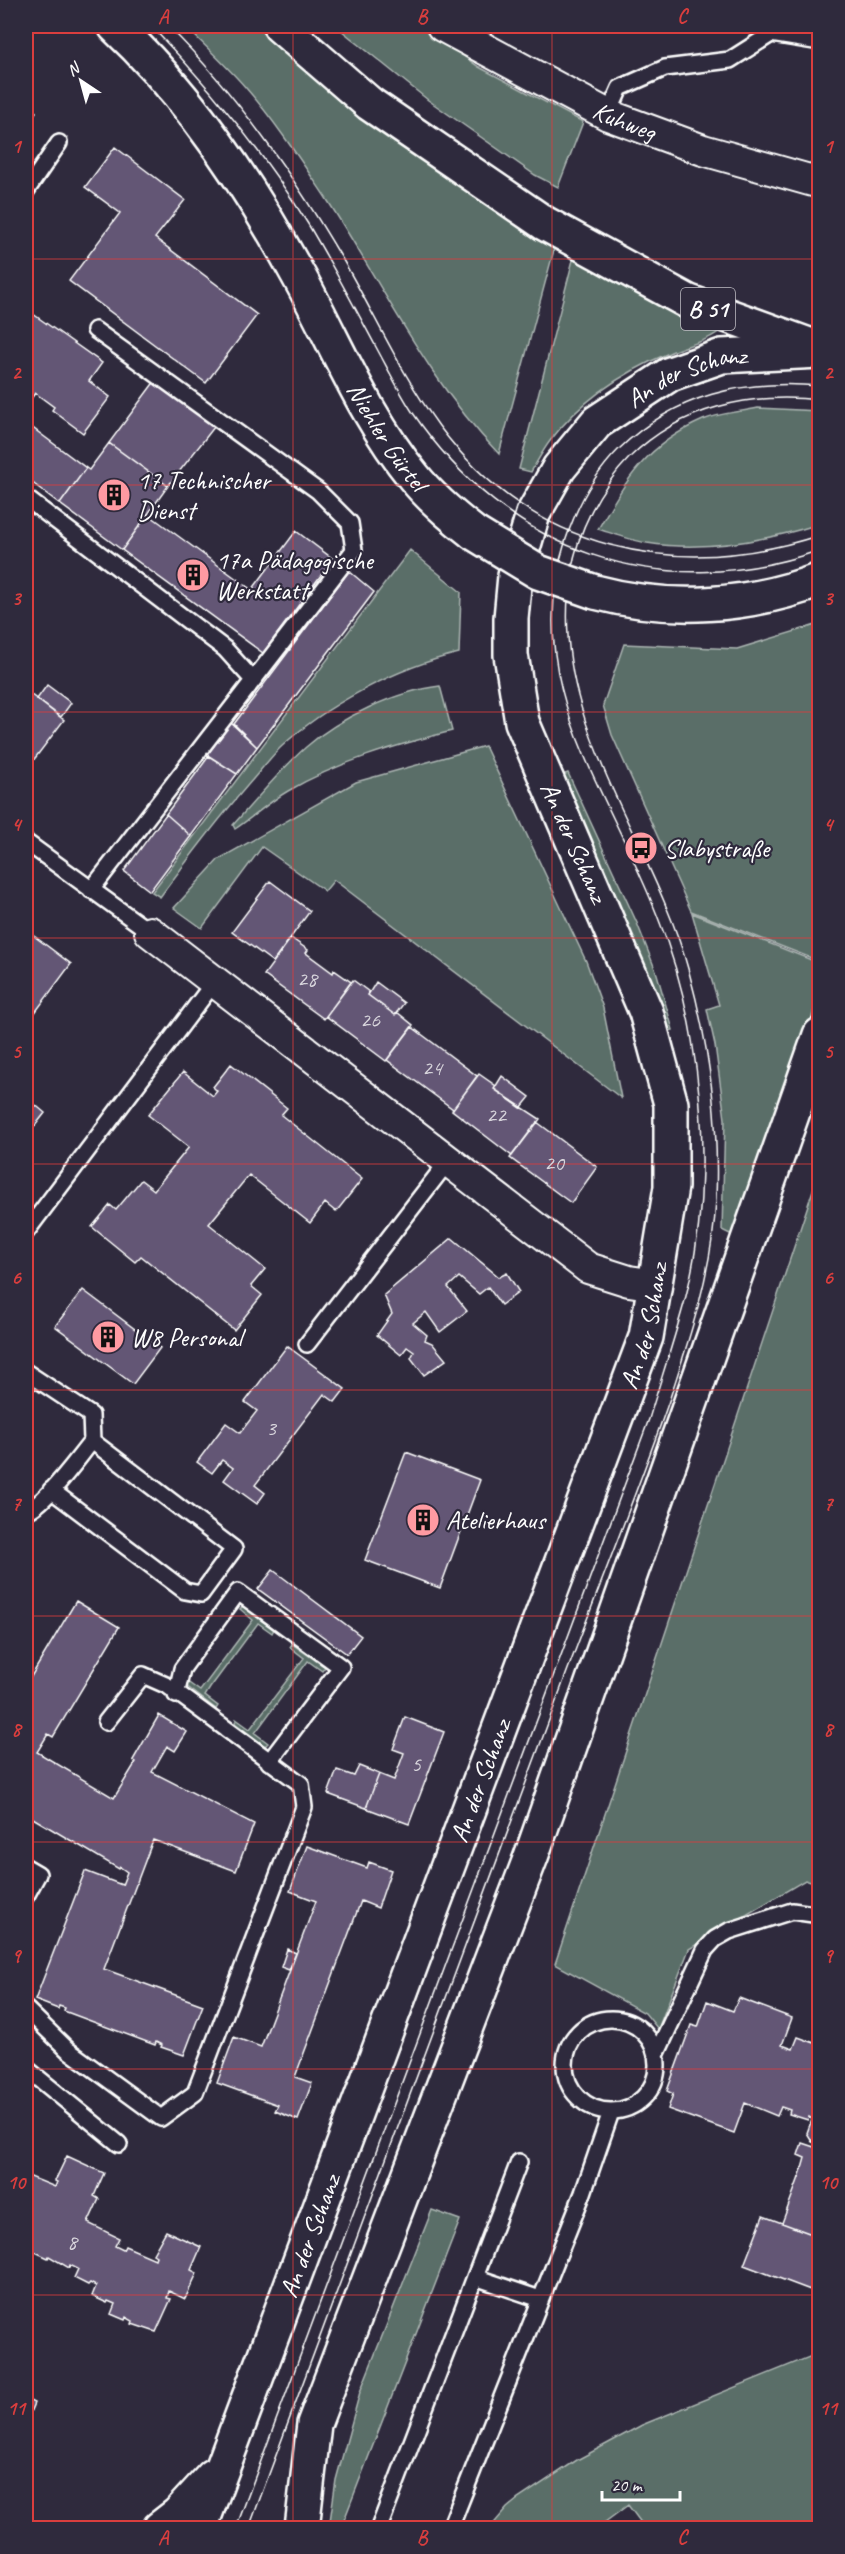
<svg xmlns="http://www.w3.org/2000/svg" width="845" height="2554" font-family="Caveat,sans-serif">
<rect width="100%" height="100%" fill="#2f2a3d"/>
<filter id="ink" filterUnits="userSpaceOnUse"><feTurbulence type="fractalNoise" baseFrequency=".0167" numOctaves="2"/><feDisplacementMap in="SourceGraphic" scale="12" xChannelSelector="R" yChannelSelector="G"/><feConvolveMatrix kernelMatrix="1 2 1 2 8 2 1 2 1" color-interpolation-filters="sRGB"/></filter>
<g filter="url(#ink)">
<path fill="#5a6e67" stroke="#acb6b3" stroke-width="1.5" d="M185,26h81l289,220 -56,208c-72,-74 -117,-170 -173,-256 -25,-37 -51,-77 -80,-110 -19,-22 -41,-42 -61,-62z
M336,26h85l58,41 104,55 -25,65 -23,-12 -107,-75z
M575,252l148,76c-14,14 -37,17 -54,25 -45,19 -89,48 -119,88 -7,9 -13,21 -19,31l-12,-3z
M758,408l61,3v113c-54,17 -115,28 -172,19 -16,-3 -33,-9 -49,-14 29,-50 48,-84 105,-109 16,-7 37,-8 55,-12z
M410,550l51,42 -2,61c-61,14 -134,52 -179,95 -12,12 -22,26 -33,38 -31,36 -59,73 -87,111l-8,-5z
M819,624v337l-128,-50 -79,-176 -9,-30 21,-61 113,5z
M440,686l12,45c-56,14 -114,31 -164,60 -19,11 -35,26 -53,38l-2,-4c24,-26 47,-55 73,-78 33,-29 90,-56 134,-61z
M485,746l101,215 17,47 18,90 -287,-218 -9,11 -63,-44 -60,81 -28,-20 45,-49 137,-77z
M568,773l69,150 20,51 16,56 -11,3 -107,-255z
M692,913l127,50v28l-13,48 -72,197 -12,-6 3,-111 -10,-74 -8,-36 12,-4z
M819,1172v713l-14,-5 -116,69 -31,80 -13,-16 -90,-49z
M243,1606l31,23 -2,4 -14,-10 -48,65 -5,8 13,10 -2,3 -31,-24 1,-4 14,10 53,-71 -13,-11z
M292,1644l33,23 -3,4 -14,-10 -53,72 13,10 -3,3 -30,-23 1,-4 14,10 54,-71 -14,-11z
M432,2210l28,10 -119,308h-12l7,-48 24,-88z
M819,2353v175h-174l-17,-23 -31,23h-107l17,-20 11,-9 59,-39 65,-35z"/>
<path fill="#645774" stroke="#fff" stroke-width="1.5" d="M26,105l10,7 -10,14z
M115,147l70,53 -30,38 102,77 -51,68 -137,-102 51,-68 -35,-26z
M33,314l69,49 -13,18 21,16 -27,36 -31,-23 2,-3 -19,-14 -9,13v-68l3,-4 -3,-3v-6z
M155,381l60,45 -47,60 -59,-43z
M26,423l60,45 -26,36 -34,-26z
M109,443l59,43 -46,64 -62,-46 26,-36 3,2z
M148,514l104,76 44,-59 37,28 -70,94 -141,-103z
M349,571l25,21 -117,155 -23,-23z
M47,685l24,18 -10,14 -24,-18z
M26,691l38,29 -38,50z
M231,723l26,24 -20,27 -30,-19z
M209,756l28,18 -46,62 -25,-22z
M166,814l25,22 -41,55 -26,-20z
M270,881l40,30 -37,51 -41,-30z
M26,930l45,34 -37,50 -8,-7z
M291,938l17,12 -2,3 27,20 1,-3 17,12 -27,37 -60,-44z
M353,980l16,12 -1,3 27,20 2,-3 16,13 -27,36 -60,-45z
M376,982l28,21 -9,12 -27,-20z
M412,1027l65,49 -24,33 -66,-49z
M231,1064l56,44 -6,7 81,64 -26,33 -11,-9 -15,20 -61,-48 -40,49 56,45 -14,17 11,9 -28,35 -93,-74 -6,6 -43,-35 18,-22 6,5 25,-30 13,10 35,-43 -41,-32 35,-43 30,24 4,-5 -4,-4z
M479,1074l17,12 -2,3 46,30 -28,37 -60,-46z
M502,1076l28,21 -9,11 -27,-19z
M26,1097l19,16 -19,24z
M537,1122l60,45 -26,36 -61,-45z
M452,1238l47,39 8,-4 12,19 -18,13 -13,-18 -9,7 -20,-17 -11,10 19,24 -27,21 -14,-20 -13,11 14,12 -2,5 7,3 14,17 -22,15 -13,-17 3,-6 -7,-5 -6,8 -24,-20 15,-21 -8,-19z
M83,1290l77,58 -27,36 -78,-58z
M287,1346l58,43 -10,13 -11,-8 -69,91 10,8 -8,11 -33,-24 9,-12 -11,-8 -10,13 -15,-11 29,-39 14,10 17,-22 -12,-9z
M406,1452l74,28 -40,108 -75,-28z
M273,1570l88,66 -14,18 -89,-65z
M76,1601l43,26 -66,110 -5,-3 -11,18 77,46 22,-36 -3,-2 26,-45 28,17 -12,19 -8,-5 -15,26 102,52 -18,47 -83,-31 -49,129 99,36 -19,50 -23,-8 1,-2 -6,-3 -1,3 -91,-34 1,-3 -6,-2 -1,3 -23,-9 50,-129 37,14 5,-13 -7,-5 -1,2 -93,-55v-129z
M405,1717l39,15 -35,92 -43,-16 13,-34 15,6 10,-27 -11,-4z
M359,1766l20,8 -13,34 -38,-14 9,-24 17,6z
M307,1846l60,22 2,-6 22,8 -13,38 -17,-7 -66,176 17,6 -14,37 -23,-9 3,-6 -61,-22 17,-46 27,10 55,-146 -26,-10z
M287,1949l9,4 -7,17 -8,-3z
M739,1998l53,20 -10,27 11,4 5,-12 22,8v91l-3,7 -5,-2 -5,-8 5,-14 -3,-2 -1,3 -19,-6 1,-4 -9,-3 -4,9 -32,-13 -11,30 -66,-24 5,-15 -6,-3 24,-66 7,2 9,-26 26,10z
M820,2136v101l-38,-14 19,-51 4,-14 -7,-3 4,-12 15,5z
M67,2156l37,17 -10,23 5,3 -11,24 31,15 -4,8 8,4 2,-4 30,13 1,-3 -3,-2 13,-23 35,16 -10,23 6,3 -12,26 -16,-8 -2,7 4,1 -15,33 -24,-8 1,-3 -7,-4 -1,3 -14,-6 4,-10 -7,-3 -1,2 -15,-7 4,-10 -6,-3 -2,2 -14,-7 4,-9 -8,-4 -1,3 -20,-12 -1,2 -15,-7 1,-2 -6,-3 -2,1v-72l29,12 2,-5 -2,-1z
M763,2216l57,21v36l-7,18 -69,-26z
M26,2399l8,4 -8,19z"/>
<g fill="none" stroke-linecap="round" stroke-linejoin="round">
<defs>
<path id="service" d="M608,115l12,-27 45,-20 65,-8 41,-26 49,8
M26,191l33,-48
M26,498l199,151 28,31
M26,842l124,90
M91,890l263,-340 -4,-27 -32,-32 -223,-161
M26,1232l189,-251
M307,1344l142,-184
M26,1372l65,43 1,26c-14,17 -48,65 -66,70
M51,1490l134,101 16,3 33,-45 -142,-108
M176,1695l6,-26 56,-77 103,75 -72,95
M26,1867l12,7 -12,22
M26,2009l42,41 93,68 34,-25 109,-286 -3,-23 -133,-98 -25,-11 -37,47
M565 2065a46 46 0 1 1 92 0a46 46 0 1 1-92 0Z
M657,2053l48,-103 10,-11 14,-8 63,-20 28,4
M26,2068l93,76
M475,2277l65,22
M379,2528l140,-366
M450,2528l133,-335 28,-81"/>
<g id="minor">
<path id="s1" d="M442,26l166,89 95,35 117,33"/>
<path d="M150,932l438,336 41,13 27,4"/>
</g>
<g id="secondary">
<path id="s2" d="M115,26c75,70 133,157 182,247 38,68 67,143 117,204 17,21 38,39 60,56"/>
<path d="M595,592c75,20 153,15 225,-12"/>
<path d="M160,2528l18,-14 35,-38"/>
<path id="s3" d="M200,2528l446,-1191 25,-150v-83l-25,-92 -124,-290 -11,-67v-37l4,-42 18,-62 26,-46 38,-46 73,-48 52,-18 98,-5"/>
<path d="M302,2528l12,-104 218,-570 288,-819"/>
</g>
<path id="primary" d="M280,26l90,78 174,119 143,78 133,48"/>
</defs>
<use href="#service" stroke="#fff" stroke-width="20"/>
<use href="#minor" stroke="#fff" stroke-width="34"/>
<use href="#secondary" stroke="#fff" stroke-width="38"/>
<use href="#primary" stroke="#fff" stroke-width="38"/>
<use href="#service" stroke="#2f2a3d" stroke-width="15"/>
<use href="#minor" stroke="#2f2a3d" stroke-width="30"/>
<use href="#secondary" stroke="#2f2a3d" stroke-width="33"/>
<use href="#primary" stroke="#2f2a3d" stroke-width="33"/>
<path stroke="#fff" stroke-width="1.5" d="M151,26c58,60 112,126 157,198 24,40 46,82 68,123 12,22 23,45 37,66 95,139 246,193 407,137
M168,26c69,68 126,150 175,234 32,55 58,114 96,166 93,125 237,156 381,109
M236,2528l413,-1109c12,-40 25,-79 36,-119 22,-83 21,-176 7,-260 -7,-42 -19,-86 -35,-125 -49,-127 -138,-232 -91,-376 11,-33 28,-65 53,-90 57,-55 124,-70 201,-63
M249,2528c103,-283 209,-565 315,-848 35,-94 73,-187 106,-282 21,-64 43,-131 46,-199 3,-76 -7,-154 -27,-227 -36,-134 -143,-253 -118,-399 7,-43 28,-84 59,-116 51,-50 120,-65 190,-57"/>
<defs>
<path id="secondary-bridge" d="M474,533l64,39 57,20"/>
</defs>
<use href="#secondary-bridge" stroke="#fff" stroke-width="38" stroke-linecap="butt"/>
<use href="#secondary-bridge" stroke="#2f2a3d" stroke-width="33"/>
</g>
</g>
<path fill="none" stroke="#da3e3e" stroke-width="1.5" stroke-opacity="0.55" d="M293,26v2502M552,26v2502M26,259h794M26,485h794M26,712h794M26,938h794M26,1164h794M26,1390h794M26,1616h794M26,1842h794M26,2069h794M26,2295h794"/>
<defs>
<symbol id="building-disc" viewBox="-11 -11 22 22"><circle r="9.5" fill="#ff9aa2" stroke="#2f2a3d"/><path d="M-4-6H4V6H1V3H-1V6H-4ZM-2.5-4.3h1.7v1.8h-1.7ZM.8-4.3h1.7v1.8H.8ZM-2.5-1h1.7V.8h-1.7ZM.8-1h1.7V.8H.8Z" fill="#111"/></symbol>
<symbol id="bus-disc" viewBox="-11 -11 22 22"><circle r="9.5" fill="#ff9aa2" stroke="#2f2a3d"/><path d="M-5-6H5V4H4V6H2V4H-2V6H-4V4H-5ZM-3.5-4V0h7V-4ZM-3.5 1.2v1.5H-2V1.2ZM2 1.2v1.5H3.5V1.2Z" fill="#111"/></symbol>
</defs>
<g fill-rule="evenodd">
<use href="#building-disc" x="95" y="476" width="38" height="38"/>
<use href="#building-disc" x="174" y="556" width="38" height="38"/>
<use href="#bus-disc" x="622" y="829" width="38" height="38"/>
<use href="#building-disc" x="89" y="1318" width="38" height="38"/>
<use href="#building-disc" x="404" y="1501" width="38" height="38"/>
</g>
<g text-anchor="middle" dominant-baseline="central" stroke-width="4.5" stroke-linejoin="round" paint-order="stroke">
<g font-size="22" fill="#d8d5dc">
<text x="307" y="979">28</text>
<text x="370" y="1020">26</text>
<text x="432" y="1068">24</text>
<text x="496" y="1115">22</text>
<text x="554" y="1163">20</text>
<text x="271" y="1428">3</text>
<text x="416" y="1764">5</text>
<text x="72" y="2242">8</text>
</g>
<rect fill="#2f2a3d" stroke="#c1bfc5" stroke-width="1.5" x="681" y="288" width="54" height="42" rx="4.5"/>
<g font-size="24" font-weight="bold" fill="#fff">
<text x="708" y="309">B 51</text>
</g>
<g font-size="26" fill="#fff" stroke="#2f2a3d">
<text stroke="none"><textPath href="#s1" startOffset="206">Kuhweg</textPath></text>
<text stroke="none"><textPath href="#s3" startOffset="2344">An der Schanz</textPath></text>
<text stroke="none"><textPath href="#s2" startOffset="495">Niehler Gürtel</textPath></text>
<text transform="translate(574 842) rotate(66)">An der Schanz</text>
<text stroke="none"><textPath href="#s3" startOffset="1282">An der Schanz</textPath></text>
<text stroke="none"><textPath href="#s3" startOffset="798">An der Schanz</textPath></text>
<text stroke="none"><textPath href="#s3" startOffset="312">An der Schanz</textPath></text>
</g>
<g font-size="26" fill="#fff" stroke="#2f2a3d" text-anchor="start">
<text x="137" y="480">17 Technischer<tspan x="137" dy="30">Dienst</tspan></text>
<text x="216" y="560">17a Pädagogische<tspan x="216" dy="30">Werkstatt</tspan></text>
<text x="664" y="848">Slabystraße</text>
<text x="131" y="1337">W8 Personal</text>
<text x="446" y="1520">Atelierhaus</text>
</g>
</g>
<rect width="845" height="2554" fill="none" stroke="#2f2a3d" stroke-width="66"/>
<g transform="translate(81 81) rotate(324)" stroke="#2f2a3d" stroke-width="4.5" paint-order="stroke">
<path d="M0-4.5L10 22L0 15L-10 22Z" fill="#ffffff"/>
<text y="-9" font-size="16" font-weight="bold" text-anchor="middle" fill="#ffffff">N</text>
</g>
<path d="M602 2491v9h78v-9" fill="none" stroke="#ffffff" stroke-width="3"/>
<text x="611" y="2491" font-size="18" fill="#ffffff" stroke="#2f2a3d" stroke-width="4.5" paint-order="stroke">20 m</text>
<rect x="33" y="33" width="779" height="2488" fill="none" stroke="#da3e3e" stroke-width="2"/>
<g font-size="20" text-anchor="middle" font-weight="bold" fill="#da3e3e">
<text x="163" y="23">A</text>
<text x="422" y="23">B</text>
<text x="682" y="23">C</text>
<text x="16" y="153">1</text>
<text x="828" y="153">1</text>
<text x="16" y="379">2</text>
<text x="828" y="379">2</text>
<text x="16" y="605">3</text>
<text x="828" y="605">3</text>
<text x="16" y="831">4</text>
<text x="828" y="831">4</text>
<text x="16" y="1058">5</text>
<text x="828" y="1058">5</text>
<text x="16" y="1284">6</text>
<text x="828" y="1284">6</text>
<text x="16" y="1510">7</text>
<text x="828" y="1510">7</text>
<text x="16" y="1736">8</text>
<text x="828" y="1736">8</text>
<text x="16" y="1962">9</text>
<text x="828" y="1962">9</text>
<text x="16" y="2189">10</text>
<text x="828" y="2189">10</text>
<text x="16" y="2415">11</text>
<text x="828" y="2415">11</text>
<text x="163" y="2544">A</text>
<text x="422" y="2544">B</text>
<text x="682" y="2544">C</text>
</g>
</svg>
